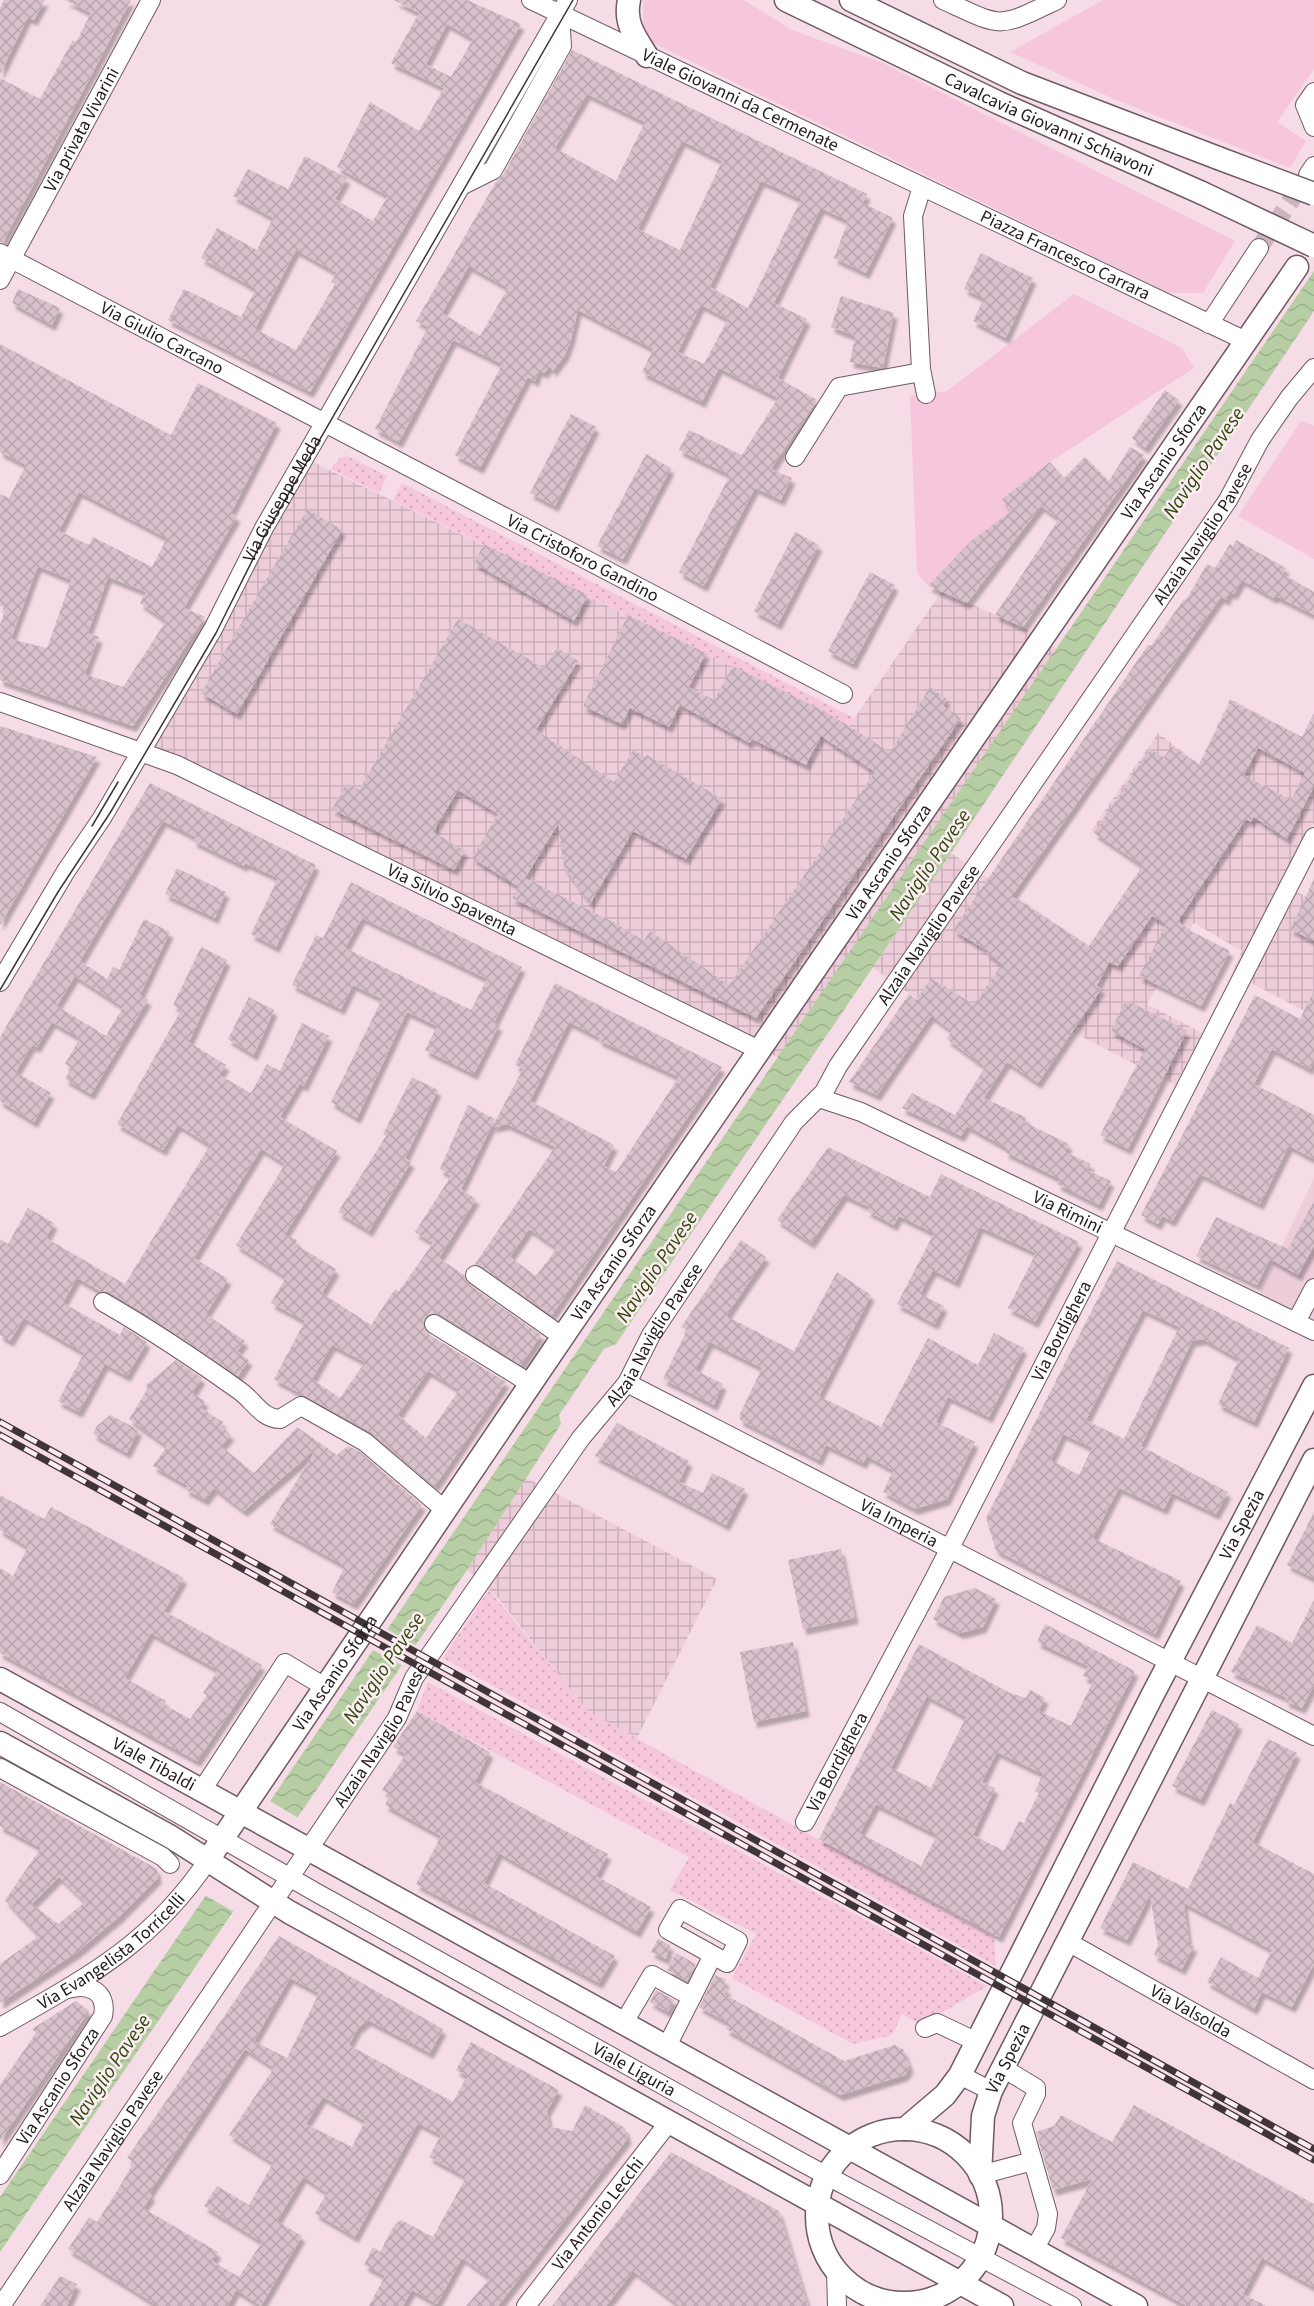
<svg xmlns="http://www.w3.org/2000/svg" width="1314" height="2306" font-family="'Source Sans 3',sans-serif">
<defs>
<pattern id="industrial-grid" width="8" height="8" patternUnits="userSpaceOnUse" patternTransform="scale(1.5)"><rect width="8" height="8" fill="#eecddb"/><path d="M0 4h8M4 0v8" fill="none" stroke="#ccafbc"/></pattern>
<pattern id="grass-dots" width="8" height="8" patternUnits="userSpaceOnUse" patternTransform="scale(1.5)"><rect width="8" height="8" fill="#f6c6dc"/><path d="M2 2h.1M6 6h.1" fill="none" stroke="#d3aabc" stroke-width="1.8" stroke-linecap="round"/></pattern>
<pattern id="water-waves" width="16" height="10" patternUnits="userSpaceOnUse" patternTransform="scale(1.5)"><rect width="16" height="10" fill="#b7cea4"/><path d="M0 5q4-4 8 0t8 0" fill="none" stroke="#9db08d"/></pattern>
<pattern id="building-cross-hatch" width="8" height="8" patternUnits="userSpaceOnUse" patternTransform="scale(1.5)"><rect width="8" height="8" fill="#d9c1cc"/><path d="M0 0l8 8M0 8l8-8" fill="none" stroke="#baa5af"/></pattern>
<filter id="shadow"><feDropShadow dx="3.5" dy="6" stdDeviation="1.5" flood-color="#0004"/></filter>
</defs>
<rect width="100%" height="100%" fill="#f6dce7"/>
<path fill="#eecddb" d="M1314,1178v150l-58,-27z"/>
<path fill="url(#industrial-grid)" d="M311,461l515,251 23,14 93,-135 81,36 34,22 -278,409 -633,-310 35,-46z
M1230,699l84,44v80l-32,61 32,17v115l-82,-43 10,-22 -48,-28 -47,81 55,29 -27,52 -102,-53 -35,51 -165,-115 78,-115 138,93 53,-80 -51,-35 67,-98 41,31z
M525,1477l192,102 -80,159 -49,-26 -90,-114 -31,-28z"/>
<path fill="url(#grass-dots)" d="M347,456l40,20 -8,17 -48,-24 9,-11z
M402,483l452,235 -5,8 -23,-14 -433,-212z
M489,1590l100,122 405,225 2,29 -553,-308z
M428,1682l559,304 -66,39 -19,-11 -10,21 -39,9 -121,-66 24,-44 -86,-44 19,-33 -272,-146z"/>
<path fill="#f6c6dc" d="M643,0h101l48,30 91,33 352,178 -32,52h-34l-520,-252 -6,-19z
M1103,0h211v69l-37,53 29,19 -16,27 -176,-69 -104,-47z
M1074,294l108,54 12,20 -144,94 -48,37 9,12 -40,30 -43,45 -11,-13 -7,-177 37,-5z
M1301,421l13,5v133l-76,-43z"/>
<path fill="url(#water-waves)" d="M1314,271v40l-363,542 -335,491 -12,5 -45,66 2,9 -94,146 -467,682v-55z"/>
<path fill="#f6dce7" d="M385,1628l34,19 -14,20 -34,-18z
M268,1800l32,19 -64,94 -33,-19z"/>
<path fill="url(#building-cross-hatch)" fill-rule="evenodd" filter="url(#shadow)" d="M4,0h41l-11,20 -6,-3 -28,57v-66z
M65,0h66l-128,242h-3v-164l40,21 33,-59 3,2 15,-29z
M394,0h73l54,24 -211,368 -142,-72 16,-31 57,28 15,-28 -55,-31 16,-30 40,22 16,-32 -40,-22 15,-27 40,20 17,-33 42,22 -12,21 38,22 15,-25 -51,-29 33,-65 49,29 25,-43 -53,-25 28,-50zM447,24l26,15 -22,38 -25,-13zM296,250l41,23 -6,9 4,2 -39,66 -41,-21z
M572,50l295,144 -4,9 30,15 -27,55 -32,-15 14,-37 -27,-13 -47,95 33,16 -29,59 39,22 -46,69 21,9 -11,22 -26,-12 -51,98 -25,-14 51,-97 -51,-25 10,-20 53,25 36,-57 -59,-30 -17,34 -60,-30 11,-23 -75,-39 -7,30 -6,15 -12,16 -3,-5 -6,7 -5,-3 -4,11 -7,-4 -48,91 -25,-13 47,-91 -49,-24 -54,102 -24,-13 53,-102 -12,-6 81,-141 6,-5zM587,94l58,28 -29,59 -61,-33zM682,141l40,20 -42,89 -42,-21zM761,181l40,18 -53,109 -38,-21zM469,266l39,22 -28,48 -38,-23zM701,305l27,14 -24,45 -26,-12z
M981,253l52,25 -27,60 -33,-17 11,-23 -20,-9z
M18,289l42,19 -8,17 -40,-22z
M841,296l53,17 -11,55 -33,-6 5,-26 -24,-9z
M0,344l171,91 27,-52 79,40 -46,90 6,3 -53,92 21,9 -72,109 -133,-46v-55l6,-18 -6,-1v-112l9,4 17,-33 -26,-13zM79,492l88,46 -15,29 -59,-30 -4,8 -30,-14zM38,566l33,14 -24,68 -36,-9zM108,577l38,15 -6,11 26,18 -43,66 -38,-13 14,-37 -11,-4z
M1165,390l14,10 -34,48 -13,-10z
M571,414l25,13 -41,79 -25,-13z
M1130,447l14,8 -121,172 -28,-12 64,-96 -18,-13 -74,97 -39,-17 43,-45 40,-30 -9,-12 48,-37 14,16 21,-21 24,24z
M646,454l25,14 -48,91 -26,-13z
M307,509l35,21 -105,184 -36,-21z
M795,532l24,13 -41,79 -24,-13z
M1236,540l50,28 -3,6 31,18v23l-38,-19 -2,2 -32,-18 -8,14 -4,-2 -4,8 -5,-3 -209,299 77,50 54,-80 -49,-33 56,-84 14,8 8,-11 27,19 32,-64 71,36 12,-24v73l-27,53 -33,-22 -3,5 -5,-3 -68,102 11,9 41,21 -29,55 -62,-30 27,-52 -14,-8 -34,50 -9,-4 -12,24 5,2 -64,95 -31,-21 -23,36 43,20 -3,4 45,22 -4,8 26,12 -4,6 24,11 -12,24 -42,-21 3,-5 -55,-27 2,-4 -40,-22 -6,10 -59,-28 10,-15 43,22 30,-48 -38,-28 5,-8 -21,-15 -54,79 -28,-13 60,-88 7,6 15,-22 43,27 28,-41 -16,-11 2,-2 -35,-21 195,-285 3,1 33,-47 2,1 21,-36 8,4 15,-24 3,2zM1258,748l47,25 -14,27 -47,-25z
M484,544l104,51 -14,26 -100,-58z
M870,572l25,13 -42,79 -25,-13z
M628,615l78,38 -17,34 25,13 19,-34 93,46 64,40 40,-65 17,12 -4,7 18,12 -205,300 -244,-120 11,-17 -4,6 -47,-29 26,-44 -40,-24 -25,42 32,19 -11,19 -122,-61 15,-26 12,7 99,-171 86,49 13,-20 21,13 -42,69 78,52 19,-32 13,7 1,-2 75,44 -36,60 -53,-28 -43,73 -26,-37 -6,-43 -33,54 90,45 29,18 6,-10 79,54 146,-213 -54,-36 -15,29 -54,-26 -2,4 -70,-38 -11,22 -39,-19 -8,16 -39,-18z
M0,726l97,31 -97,168z
M150,783l166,82 -40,82 -25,-13 27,-56 -33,-15 -1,3 -51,-25 2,-4 -32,-16 -83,140 27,18 6,-12 6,3 25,-51 26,13 -30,63 8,5 -57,94 -26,-15 6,-11 -6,-4 15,-26 -28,-16 -15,25 -5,-2 -16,27 35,21 -17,29 -34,-21v-64zM75,976l48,31 -17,29 -49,-30z
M177,868l49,24 -11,26 -50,-24z
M1314,879v62l-24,-12z
M351,882l171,85 -28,56 5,2 -25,49 -49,-24 12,-24 -30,-14 -50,106 -26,-16 51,-103 -29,-14 -12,24 -49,-24 24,-50 7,3zM362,918l125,61 -16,31 -126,-62z
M201,947l26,13 -38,82 37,23 -7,10 32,18 16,-29 13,7 22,-48 27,13 -25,50 -4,-3 -20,34 57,34 -52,83 12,6 -2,4 41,25 -14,24 49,32 24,-36 4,2 34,-48 -18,-11 36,-56 -11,-7 28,-64 27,14 -34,70 15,10 -37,59 25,17 5,9 72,51 -20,30 -81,-51 -6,-1 -9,5 -2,6 5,10 78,48 -71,104 -64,-54 -97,-53 31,-58 -34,-18 15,-26 -50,-32 49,-81 -24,-15 -67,109 34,21 -22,35 39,27 -8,10 12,9 -11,16 -94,-63 -35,-21 -9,-1 -23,-13 -14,25 57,32 4,-8 23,15 -20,34 -22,-12 -26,48 -21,-11 26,-48 -60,-35 -14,23 -10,-6v-96l8,5 20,-36 26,15 -8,15 79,46 85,-139 -32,-20 -15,25 -46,-26 64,-114 -8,-5zM332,1345l33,17 -25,36 -28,-19zM428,1371l31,19 -33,48 -28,-23z
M555,983l167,84 -170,248 -77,-51 80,-117 -48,-23 -15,3 31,-58 -8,-4zM569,1022l31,16 -2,2 81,37 -63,95 -12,-6 10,-21 -84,-44zM529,1229l28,19 -21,28 -26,-19z
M1314,990v70l-4,9 -38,-20 -18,35 60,31v44l-25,-13 -29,58 -60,-30 -28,47 -10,-5 -4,8 -17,-9 114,-220 45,24z
M249,997l25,13 -20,45 -26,-16z
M1126,1000l61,31 -59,118 -28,-14 45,-86 -34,-18z
M412,1077l26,13 -33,68 6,4 -42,69 -31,-19 48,-76 -3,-2z
M828,1147l102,50 11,-23 138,68 -44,80 -27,-14 28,-55 -56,-26 -24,55 -23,-12 -13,24 24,12 -9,18 -38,-20 37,-71 -35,-17 -5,9 -27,-14 2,-4 -25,-12 -33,48 -34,-23z
M1314,1201v45l-16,29 -28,-16 -13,26 -61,-29 20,-39 72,32z
M741,1240l25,17 -40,59 68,35 43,-79 34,23 -52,101 62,31 47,-89 50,27 16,-32 30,15 -35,69 -41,-20 -12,25 39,20 -28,57 -32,10 -32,-17 10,-22 -26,-14 -4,7 -37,-18 -7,15 -79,-40v-6l22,-46 -52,-26 -15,28 28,14 -9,21 -51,-26 24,-49 -6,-3z
M1117,1261l172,87 -35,74 -36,-18 21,-45 -36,-20 -11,2 -51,105 87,46 -12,22 -44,-21 -8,16 -45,-21 -26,50 88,43 -26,53 -159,-84 -10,-32zM1143,1310l36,17 -55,112 -38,-19zM1063,1434l29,14 -13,27 -28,-15z
M176,1360l26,18 -10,15 13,8 -4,7 22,14 -2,4 10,9 -10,11 33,27 43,-46 40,28 11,-9 11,5 63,54 -68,99 -22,-12 13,-26 -75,-42 47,-76 -73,63 -30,-23 -9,12 -20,-11 3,-3 -35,-20 14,-20 -38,-27 19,-31 -3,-2z
M110,1415l29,15 -12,23 -34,-19 4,-8z
M617,1423l72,38 -10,21 24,11 9,-20 33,16 -19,36 -131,-69z
M0,1495l44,24 7,-12 133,71 -20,33 98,54 -65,96 -197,-108v-85l13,8 15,-29 -28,-17zM151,1633l67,37 -15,23 4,2 -17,24 -27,-15 3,-3 -41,-23z
M1314,1512v66l-27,-13z
M841,1549l14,69 -52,11 -15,-69z
M975,1588l21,11 -13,28 -23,6 -27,-14 11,-22z
M1314,1600v85l-12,23 -17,-7 2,-3 -56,-26 26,-47 35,18z
M1045,1624l90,47 -136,266 -180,-98 100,-195 91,49 16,5 4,-8 15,8 -6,13 32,15 22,-45 -10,-5 5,-10 -51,-24zM927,1696l39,21 -35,71 -40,-20zM997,1752l46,22 -8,17 4,2 -15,30 -5,-2 -15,30 -31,-16 22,-47 -13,-6zM876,1804l61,31 -16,31 -61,-33z
M793,1642l13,69 -52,11 -14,-70z
M1212,1710l27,14 -38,76 -29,-14z
M417,1711l73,41 -15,30 133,72 -12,22 55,31 -14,25 -138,-79 -15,30 131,73 -16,27 -183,-99 25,-48 -56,-31 5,-10 -8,-5 24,-36 -13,-7z
M1268,1739l29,14 -44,89 61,32v90l-22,43 -30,-15 -8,17 -47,-27 14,-25 37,21 14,-28 -88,-47 5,41 5,2 -12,23 -28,-14 4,-10 -8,-50 -23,45 -27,-12 33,-66 55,27 42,-86 4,2z
M0,1782l157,87 1,9 -39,39 -42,35 -77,51v-39l39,-28 -34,-36 36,-52 -41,-22zM59,1877l26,25 -27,22 -26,-20z
M279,1936l164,93 -13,24 -62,-33 -10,8 -9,17 104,57 14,-26 -11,-6 15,-28 88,48 -12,21 3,16 22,4 13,-26 40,23 3,10 -130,168h-32l24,-28 -28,-20 -25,46 -25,-14 -9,16h-34l16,-30 -21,-11 9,-18 7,5 15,-28 6,-4 32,17 33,-60 -37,-20 12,-22 -23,-12 -63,114 -40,-24 12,-20 -24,-16 -26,44 25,15 -41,70 -25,-16 -8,16h-70l-90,-57 21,-32 8,5 20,-31 17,-29 -7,-4zM290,1978l29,15 -32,65 -33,-17zM245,2049l29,19 -45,67 44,28 -24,42 -32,-19 -13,20 58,36 -23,35 -27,-16 6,-9 -75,-44 9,-13 -3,-2zM323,2097l42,24 -13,26 -46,-23z
M658,1939l12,6 -4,14 -15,-7z
M676,1953l20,11 -9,17 -20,-11z
M715,1975l11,5 -3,7 5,2 -4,5 120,67 51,-16 9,5 6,17 -5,8 -65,20 -114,-66 3,-6 -30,-16z
M656,1990l18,10 -6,12 -18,-10z
M76,2001l13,10 -89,130v-56l36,-52 -4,-4z
M1134,2105l180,99v83l-52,-29 -19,36 23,12h-79l-126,-68 31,-59 -39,11 -17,-58 18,-6 7,-11 51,27z
M671,2152l108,59 29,95h-128l-47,-35 -27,35h-54z
M60,2276l17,8 -10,22h-27z"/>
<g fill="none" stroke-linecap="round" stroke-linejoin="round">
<path stroke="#ccb5bf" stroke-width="18" stroke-dasharray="18 9" stroke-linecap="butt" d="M1259,248l47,-70"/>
<defs>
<g id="minor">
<path id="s1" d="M531,0l715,341"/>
<path d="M943,0c61,28 53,29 114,0"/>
<path d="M1314,92l-9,13 9,22"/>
<path d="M1308,175l6,-9"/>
<path d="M461,186l32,-16 69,-124 -2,-32"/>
<path d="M922,187l-9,29 8,153 5,25"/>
<path id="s2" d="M0,253l843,441"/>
<path id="s3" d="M0,280l151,-280"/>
<path d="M1209,324l50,-76"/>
<path d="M795,457l44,-70 82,-15"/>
<path id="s4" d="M0,702l177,63 582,285"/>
<path id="s5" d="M0,982l66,-111 36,-53 111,-189 51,-101 304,-528"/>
<path id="s6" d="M819,1098l42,14 453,219"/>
<path d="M475,1275l88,62"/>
<path d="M103,1302c47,27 92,57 137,89 14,10 22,28 40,28l21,-13 64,36 80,68"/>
<path d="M1296,1322l18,-34"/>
<path d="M434,1324l97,60"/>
<path id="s7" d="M627,1383l687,353"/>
<path id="s8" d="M0,1712l317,181 486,270 269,143"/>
<path d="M0,1768l163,89 7,7"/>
<path d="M202,1790l83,-127 40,24"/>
<path id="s9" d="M805,1822l127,-239 382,-746"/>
<path id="s10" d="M1068,1942l246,138"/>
<path d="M623,2024l29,-49 40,22"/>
<path id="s11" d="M0,2027c86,-49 152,-83 208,-167"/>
<path d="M925,2028l12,-5 40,19"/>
<path d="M666,2048l47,-93 -45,-25 12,-21 58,32 -11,22 -14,-8"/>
<path d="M1003,2068l33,20v6l-14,29 26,91 -2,14 -12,22"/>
<path d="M960,2075l31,16"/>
<path id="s12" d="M0,2175l103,-159c5,-25 -15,-33 -35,-27"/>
<path d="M980,2175l53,-14"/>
<path d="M836,2271l1,35"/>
<path id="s13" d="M1,2306l396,-588 17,-40 167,-240 46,-55 24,-48 143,-213 30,-30 14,-26 390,-566 32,-60 29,-42 25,-30"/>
<path id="s14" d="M526,2306l143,-184"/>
<path d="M901,2306l3,-2"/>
</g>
<g id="major">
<path d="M629,0c-5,23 6,37 18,56"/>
<path id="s15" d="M786,0l213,103 203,90"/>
<path d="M851,0l171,83 196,75"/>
<path id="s16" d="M0,1679l1136,627"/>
<path d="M0,1743l171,94 118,75 713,394"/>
<path id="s17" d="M208,1860l360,-531 729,-1062"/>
<path id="s18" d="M905,2129l40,-34 15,-20 192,-379 162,-310"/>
<circle cx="904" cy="2216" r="87"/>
<path id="s19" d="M980,2175l3,-59 8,-25 323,-631"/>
</g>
</defs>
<use href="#minor" stroke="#6f5a64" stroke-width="20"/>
<use href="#major" stroke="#6f5a64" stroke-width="25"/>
<use href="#minor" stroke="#fff" stroke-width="18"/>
<use href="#major" stroke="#fff" stroke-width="22"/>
<path stroke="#3f3439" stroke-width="1.5" d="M92,826l26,-44
M0,990l58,-98 52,-79 106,-180 50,-100 307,-533"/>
<defs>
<path id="rail" d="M0,1422l1314,727
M0,1435l1314,725"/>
</defs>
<use href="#rail" stroke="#3f3439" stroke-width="7"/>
<use href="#rail" stroke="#fcedf3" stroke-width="4.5" stroke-dasharray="14" stroke-linecap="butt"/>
<defs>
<path id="major-bridge" d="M1218,158l96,36
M1202,193l112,53"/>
</defs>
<use href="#major-bridge" stroke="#6f5a64" stroke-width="25" stroke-linecap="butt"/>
<use href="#major-bridge" stroke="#fff" stroke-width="22"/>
</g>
<g text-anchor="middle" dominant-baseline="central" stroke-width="5" stroke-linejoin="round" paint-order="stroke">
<g font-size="18" fill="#22191d" stroke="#fcedf3">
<text stroke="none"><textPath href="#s1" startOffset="232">Viale Giovanni da Cermenate</textPath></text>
<text stroke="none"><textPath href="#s15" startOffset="291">Cavalcavia Giovanni Schiavoni</textPath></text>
<text stroke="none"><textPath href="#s3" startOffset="171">Via privata Vivarini</textPath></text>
<text stroke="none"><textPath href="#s1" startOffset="592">Piazza Francesco Carrara</textPath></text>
<text stroke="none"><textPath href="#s2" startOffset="183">Via Giulio Carcano</textPath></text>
<text stroke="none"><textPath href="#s17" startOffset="1694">Via Ascanio Sforza</textPath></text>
<text stroke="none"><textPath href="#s5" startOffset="560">Via Giuseppe Meda</textPath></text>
<text stroke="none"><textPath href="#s13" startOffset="2144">Alzaia Naviglio Pavese</textPath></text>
<text stroke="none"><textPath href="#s2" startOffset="658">Via Cristoforo Gandino</textPath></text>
<text stroke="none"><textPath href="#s17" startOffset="1208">Via Ascanio Sforza</textPath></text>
<text stroke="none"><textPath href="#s4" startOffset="494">Via Silvio Spaventa</textPath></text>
<text stroke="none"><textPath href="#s13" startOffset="1658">Alzaia Naviglio Pavese</textPath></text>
<text stroke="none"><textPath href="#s6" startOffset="274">Via Rimini</textPath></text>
<text stroke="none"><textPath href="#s17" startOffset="722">Via Ascanio Sforza</textPath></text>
<text stroke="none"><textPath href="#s9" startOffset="554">Via Bordighera</textPath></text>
<text stroke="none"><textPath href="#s13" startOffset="1172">Alzaia Naviglio Pavese</textPath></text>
<text stroke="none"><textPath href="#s7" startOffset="306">Via Imperia</textPath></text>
<text stroke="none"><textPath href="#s18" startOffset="696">Via Spezia</textPath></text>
<text stroke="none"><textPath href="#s17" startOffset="226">Via Ascanio Sforza</textPath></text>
<text stroke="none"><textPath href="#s13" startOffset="686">Alzaia Naviglio Pavese</textPath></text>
<text stroke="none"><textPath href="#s9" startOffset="68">Via Bordighera</textPath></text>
<text stroke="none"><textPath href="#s16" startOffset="176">Viale Tibaldi</textPath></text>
<text stroke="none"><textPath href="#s11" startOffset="135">Via Evangelista Torricelli</textPath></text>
<text stroke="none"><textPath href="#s10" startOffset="141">Via Valsolda</textPath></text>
<text stroke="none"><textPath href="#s19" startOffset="122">Via Spezia</textPath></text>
<text stroke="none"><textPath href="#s8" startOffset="728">Viale Liguria</textPath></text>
<text stroke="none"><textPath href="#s12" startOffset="106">Via Ascanio Sforza</textPath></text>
<text stroke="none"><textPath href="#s13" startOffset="200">Alzaia Naviglio Pavese</textPath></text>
<text stroke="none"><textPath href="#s14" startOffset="117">Via Antonio Lecchi</textPath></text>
</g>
<g font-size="20" font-style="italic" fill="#2c4707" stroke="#fcedf3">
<text transform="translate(1204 463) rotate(-56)">Naviglio Pavese</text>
<text transform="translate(930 865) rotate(-56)">Naviglio Pavese</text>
<text transform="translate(657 1267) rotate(-56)">Naviglio Pavese</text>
<text transform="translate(384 1668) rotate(-56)">Naviglio Pavese</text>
<text transform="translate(110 2070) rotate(-56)">Naviglio Pavese</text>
</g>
</g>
</svg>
